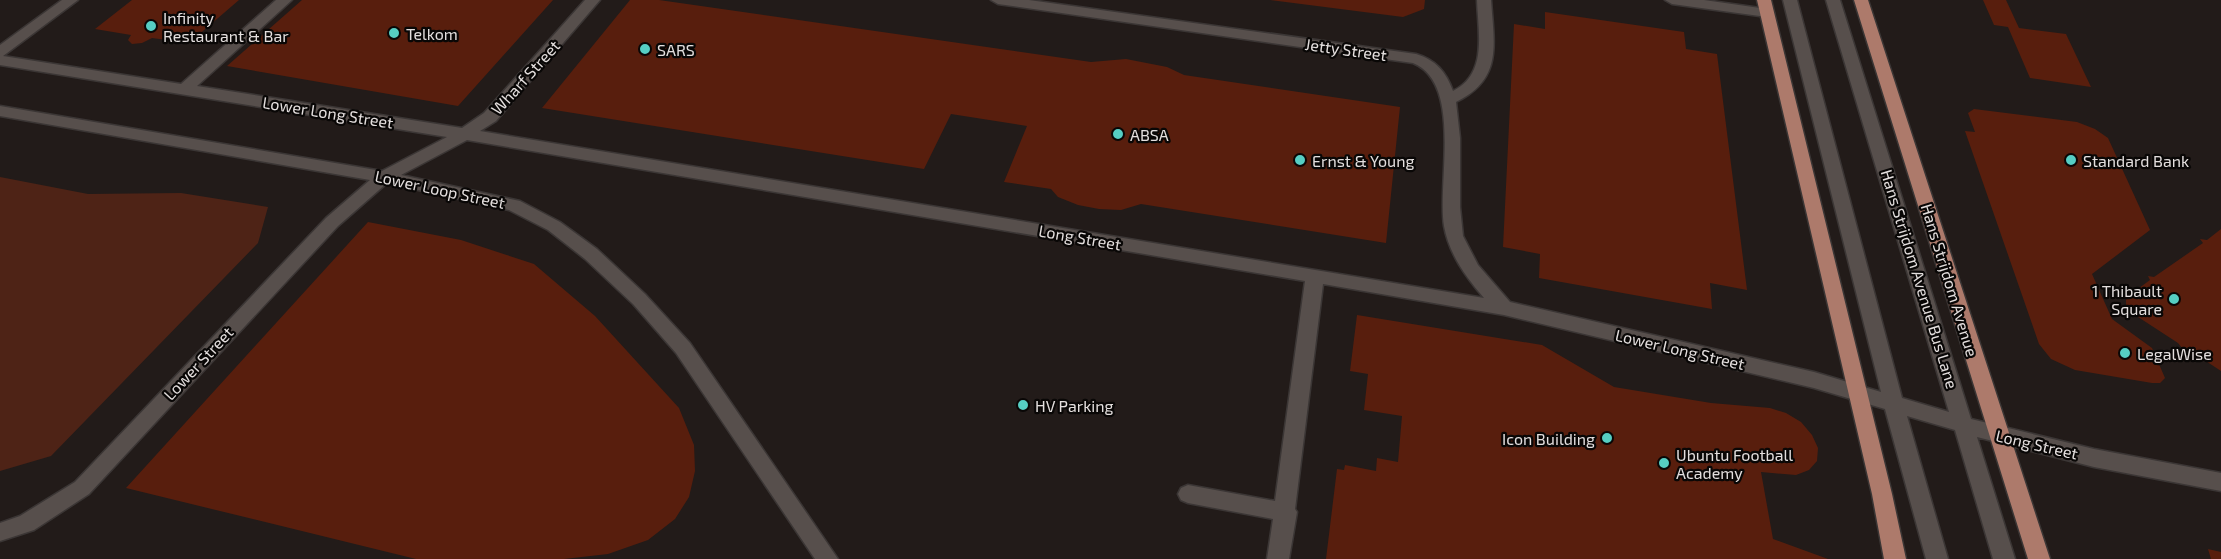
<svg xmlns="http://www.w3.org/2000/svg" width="2221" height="559" font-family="'Exo 2',sans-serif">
<rect width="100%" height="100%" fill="#221b19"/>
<path fill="#4e2316" d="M0,177l88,17 93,-1 87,14 -10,36 -207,213 -51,15z"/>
<path fill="#581e0d" d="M132,0h107l-50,43 -37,-5 -10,5 -10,1 -4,-4 3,-5 -36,-6z
M302,0h251l-95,106 -231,-40z
M630,0h29l432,62 35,-3 41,8 17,8 216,32 -14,136 -245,-39 -20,6 -22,-1 -21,-4 -20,-8 -7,-8 -47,-7 23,-56 -76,-12 -27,55 -382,-61z
M1270,0h155l-1,9 -21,8z
M1983,0h23l13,28 47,6 25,53 -61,-9 -22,-51 -14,-2z
M1545,12l139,20 2,17 31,5 30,236 -37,-7 2,26 -173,-31 1,-24 -37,-7 11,-223 31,5z
M1974,109l103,13 18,7 13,9 42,92 -58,44 20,45 40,29 13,30 -5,5h-8l-77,-13 -24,-11 -12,-15 -74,-213 10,1 -7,-19z
M368,222l93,18 73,24 61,52 84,92 15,37 1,26 -6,26 -14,22 -27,21 -40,14 -44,5h-148l-290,-71z
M2221,229v142l-35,-23h-4l-4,-5 -43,-28 -9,-10v-5l1,-3 23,-17 -2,-4 6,1 49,-34 -3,-4 7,1z
M1357,315l185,30 72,42 97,16 59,5 16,5 15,9 11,13 6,13 -1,13 -8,9 -13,5 -35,-3 12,67 55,20h-502l11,-90 7,1 1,-5 31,6 1,-13 21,4 4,-46 -38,-6 4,-36 -18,-3z
M2208,549l13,3v7h-10z"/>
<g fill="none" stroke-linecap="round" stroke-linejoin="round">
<defs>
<path id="minor" d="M62,0h16l-75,56 178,28 95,-84h16l-95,86 265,42 22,-15 101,-113h15l-104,121 -16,10 1004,167c-18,-21 -35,-44 -40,-72 -7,-42 19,-143 -31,-163l-415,-59 -7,-4h38l387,54c20,6 30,18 37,37 35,-17 25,-59 24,-91h14c3,45 12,79 -35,102l4,36v69l3,29 15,29 32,37 304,70 67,20 -98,-392h14l105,398 47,14 -123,-412h14l131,419 123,30 127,24v18l-127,-24 -117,-30 38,122h-22l-38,-129 -48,-14 41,143h-22l-41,-150 -71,-21 -310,-73 -181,-31 -28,225 2,3 -8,47h-22l6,-40 -85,-16 -7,-3 -3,-6 3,-6 7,-3 87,16 30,-220 -838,-141 -66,35 119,26 40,21 37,27 48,45 45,49 148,216h-23l-139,-206 -43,-49 -48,-45 -37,-29 -39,-20 -122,-27 -49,43 -249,268 -55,36 -34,11v-18l20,-7 55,-34 251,-264 44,-38 -370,-64v-10l382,65 65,-34 -447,-72v-20z
M1665,0h39l63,9 7,4 -7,4 -95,-13z"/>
<path id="major" d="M1757,0h14l121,494 14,65h-22l-12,-65z
M1854,0h14l182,559h-22z"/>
</defs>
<use href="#minor" stroke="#3b3635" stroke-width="3"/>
<use href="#major" stroke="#3b3635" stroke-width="3"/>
<use href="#minor" fill="#574f4c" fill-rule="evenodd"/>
<use href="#major" fill="#ad7a6b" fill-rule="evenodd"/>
</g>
<g fill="#56cec3" stroke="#090706" stroke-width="2">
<circle cx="151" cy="26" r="6"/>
<circle cx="394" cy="33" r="6"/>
<circle cx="645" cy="49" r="6"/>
<circle cx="1118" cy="134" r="6"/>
<circle cx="1300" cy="160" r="6"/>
<circle cx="2071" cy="160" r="6"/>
<circle cx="2174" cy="299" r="6"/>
<circle cx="2125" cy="353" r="6"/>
<circle cx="1023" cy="405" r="6"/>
<circle cx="1607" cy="438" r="6"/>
<circle cx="1664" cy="463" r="6"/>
</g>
<g text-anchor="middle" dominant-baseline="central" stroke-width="4.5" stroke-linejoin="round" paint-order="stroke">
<g font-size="16" fill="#e4dfde" stroke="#090706" text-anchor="start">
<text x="163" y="17">Infinity<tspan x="163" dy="18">Restaurant &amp; Bar</tspan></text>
<text x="406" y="33">Telkom</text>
<text x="657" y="49">SARS</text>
<text x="1130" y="134">ABSA</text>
<text x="1312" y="160">Ernst &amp; Young</text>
<text x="2083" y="160">Standard Bank</text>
<text x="2162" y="290" text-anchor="end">1 Thibault<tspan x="2162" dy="18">Square</tspan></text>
<text x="2137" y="353">LegalWise</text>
<text x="1035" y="405">HV Parking</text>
<text x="1595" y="438" text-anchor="end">Icon Building</text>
<text x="1676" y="454">Ubuntu Football<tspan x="1676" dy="18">Academy</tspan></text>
</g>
<g font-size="16" fill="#e4dfde" stroke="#090706">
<text transform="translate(1346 49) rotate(8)">Jetty Street</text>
<text transform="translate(525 77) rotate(-48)">Wharf Street</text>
<text transform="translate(328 112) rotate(9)">Lower Long Street</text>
<text transform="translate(440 189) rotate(12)">Lower Loop Street</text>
<text transform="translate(1080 237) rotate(10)">Long Street</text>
<text transform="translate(1920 279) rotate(73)">Hans Strijdom Avenue Bus Lane</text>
<text transform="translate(1950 280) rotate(73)">Hans Strijdom Avenue</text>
<text transform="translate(1680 349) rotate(13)">Lower Long Street</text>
<text transform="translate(198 363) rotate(-47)">Lower Street</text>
<text transform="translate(2037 444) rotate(13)">Long Street</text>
</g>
</g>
</svg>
